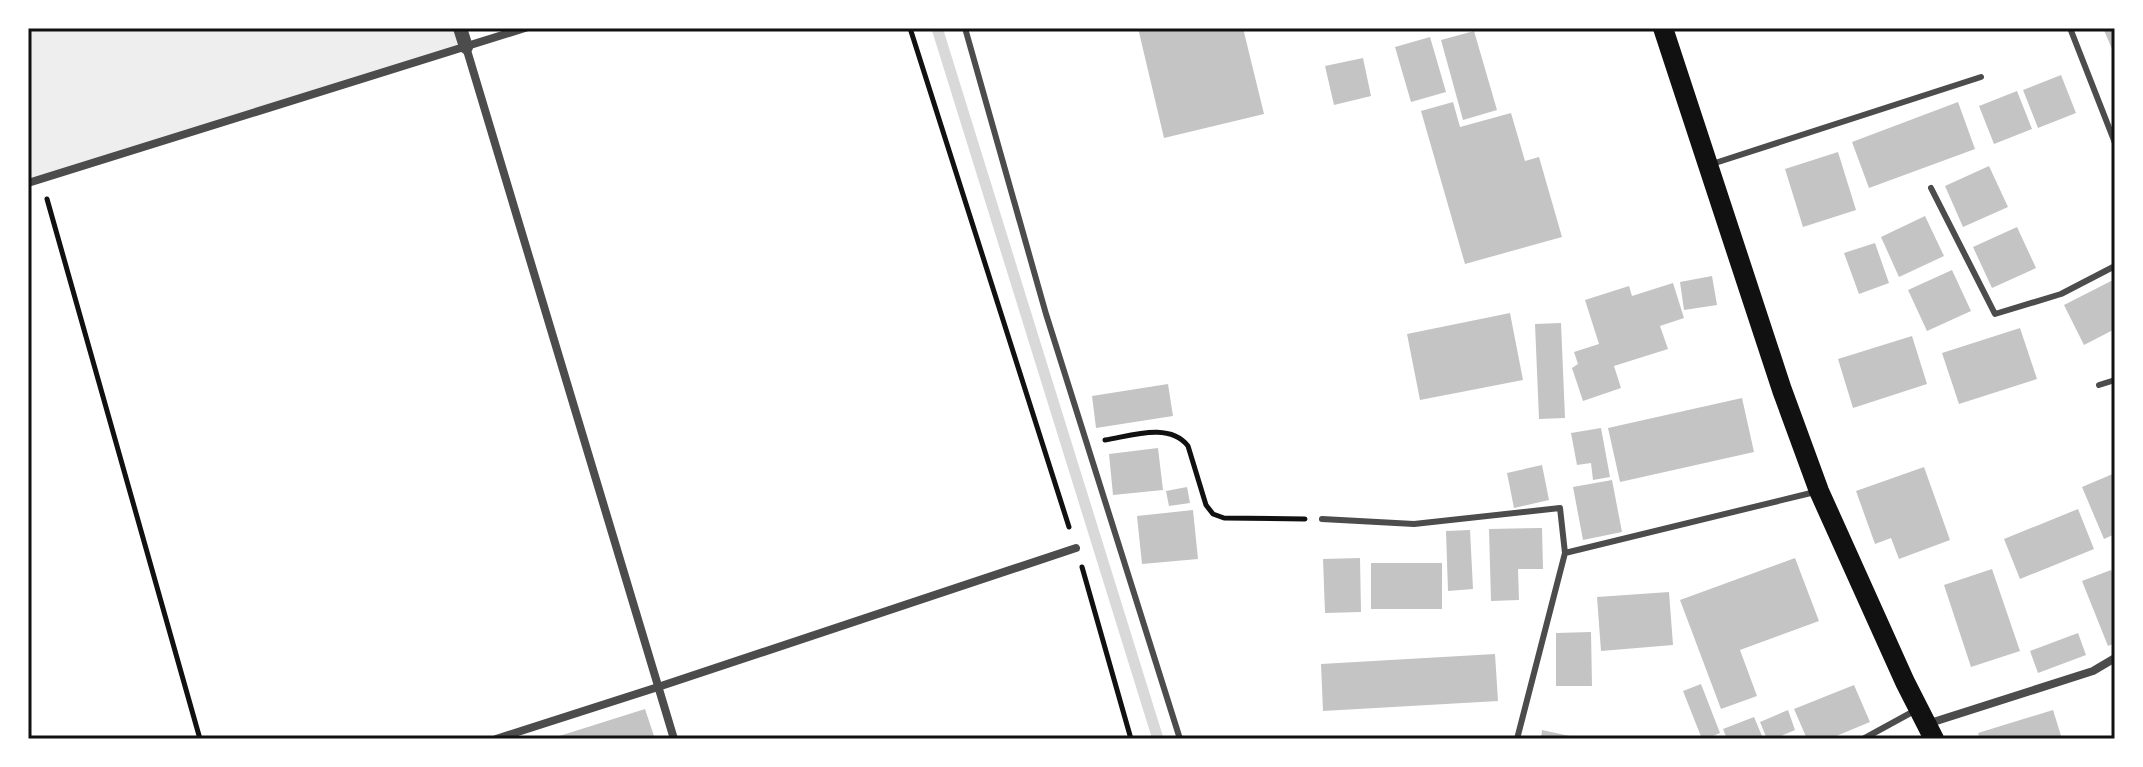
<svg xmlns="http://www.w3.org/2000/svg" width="2143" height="767" font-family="'Source Serif 4',serif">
<rect width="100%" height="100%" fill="#fff"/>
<path fill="#eee" d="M28,28h432l6,19 -438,136z"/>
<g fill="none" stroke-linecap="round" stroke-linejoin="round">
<path stroke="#d9d9d9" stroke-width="11" d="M937,28l221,711"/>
</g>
<path fill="#c4c4c4" d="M1138,28h105l21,86 -100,24z
M2103,28h12v28z
M1474,31l23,79 -34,10 -22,-80z
M1430,37l16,55 -35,10 -16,-55z
M1363,58l8,38 -37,9 -9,-39z
M2061,75l15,38 -38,15 -15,-38z
M2017,91l15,38 -38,15 -15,-38z
M1453,102l7,25 51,-14 14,48 14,-4 23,80 -97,27 -44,-153z
M1958,102l17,47 -106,39 -17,-46z
M1838,152l18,58 -53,17 -18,-58z
M1989,166l19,41 -45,20 -18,-41z
M1925,216l19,40 -45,21 -18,-40z
M2017,227l19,41 -44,20 -19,-41z
M1875,243l14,40 -30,11 -15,-41z
M1952,270l19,41 -44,20 -19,-41z
M1712,276l5,29 -33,5 -4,-28z
M2115,279v50l-31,16 -20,-40z
M1673,283l11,35 -24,8 8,23 -54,17 7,22 -38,13 -11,-33 6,-4 -4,-12 25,-8 -14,-44 44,-14 3,10z
M1510,313l13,67 -103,20 -13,-66z
M1561,323l4,95 -26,1 -4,-95z
M2020,328l17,51 -78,25 -17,-51z
M1912,336l15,48 -74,24 -15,-49z
M1168,384l5,32 -77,12 -4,-32z
M1742,398l12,54 -134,30 -12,-54z
M1601,428l9,49 -17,3 -2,-17 -14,2 -6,-32z
M1158,448l5,42 -50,5 -4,-41z
M1542,465l7,35 -35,8 -7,-35z
M1924,467l26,73 -51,19 -8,-21 -16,6 -19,-53z
M2115,473v61l-11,5 -22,-52z
M1612,480l10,52 -39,8 -10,-53z
M1187,487l3,16 -21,3 -3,-15z
M2078,509l16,40 -74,30 -16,-40z
M1193,510l5,49 -56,5 -5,-48z
M1542,528l1,41h-25l1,31 -28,1 -2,-72z
M1470,530l3,59 -25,2 -2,-60z
M1360,558l1,54 -36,1 -2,-54z
M1795,558l24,63 -79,29 17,46 -36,13 -41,-109z
M1371,563h71v46h-71z
M1992,569l28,82 -49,16 -27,-82z
M2111,570l4,9v64l-7,3 -26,-65z
M1669,592l4,53 -72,6 -4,-54z
M1591,632l1,54h-36v-53z
M2078,633l8,22 -48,18 -8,-22z
M1495,654l3,47 -175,10 -2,-47z
M1701,684l19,49 -14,6h-4l-19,-48z
M1854,685l16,37 -41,17h-22l-13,-30z
M645,709l10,30h-102v-1z
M1788,710l7,20 -21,9h-7l-7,-17z
M2053,710l9,29h-82l-2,-6z
M1754,717l8,19 -7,3h-28l-4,-10z
M1542,730l37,8v1h-38z"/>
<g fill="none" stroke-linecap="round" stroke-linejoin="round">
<path stroke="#111" stroke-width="5" d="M910,28l159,499
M47,199l153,540
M1105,440c26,-4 64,-18 83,6l18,59 7,9 11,4 81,1
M1082,567l49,172"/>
<path stroke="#4c4c4c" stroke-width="6" d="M965,28l81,286 134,425
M2070,28l45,115
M1712,164l269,-87
M1931,188l64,126 66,-20 54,-28
M2099,385l16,-5
M1322,519l92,5 146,-16 5,45
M1517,739l48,-186 250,-61
M1863,739l53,-29"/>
<path stroke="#4c4c4c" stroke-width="8" d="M466,47l208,692
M28,183l497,-155
M1927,724l166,-53 22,-13
M496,739l162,-52 418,-139"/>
<path stroke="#4c4c4c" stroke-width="14" d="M460,28l6,19"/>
<path stroke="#111" stroke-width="20" d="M1663,28l119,362 37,101 86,191 29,57"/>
</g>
<rect width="2143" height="767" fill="none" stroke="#ffffff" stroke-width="60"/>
<rect x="30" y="30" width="2083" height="707" fill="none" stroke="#111" stroke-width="3"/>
</svg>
